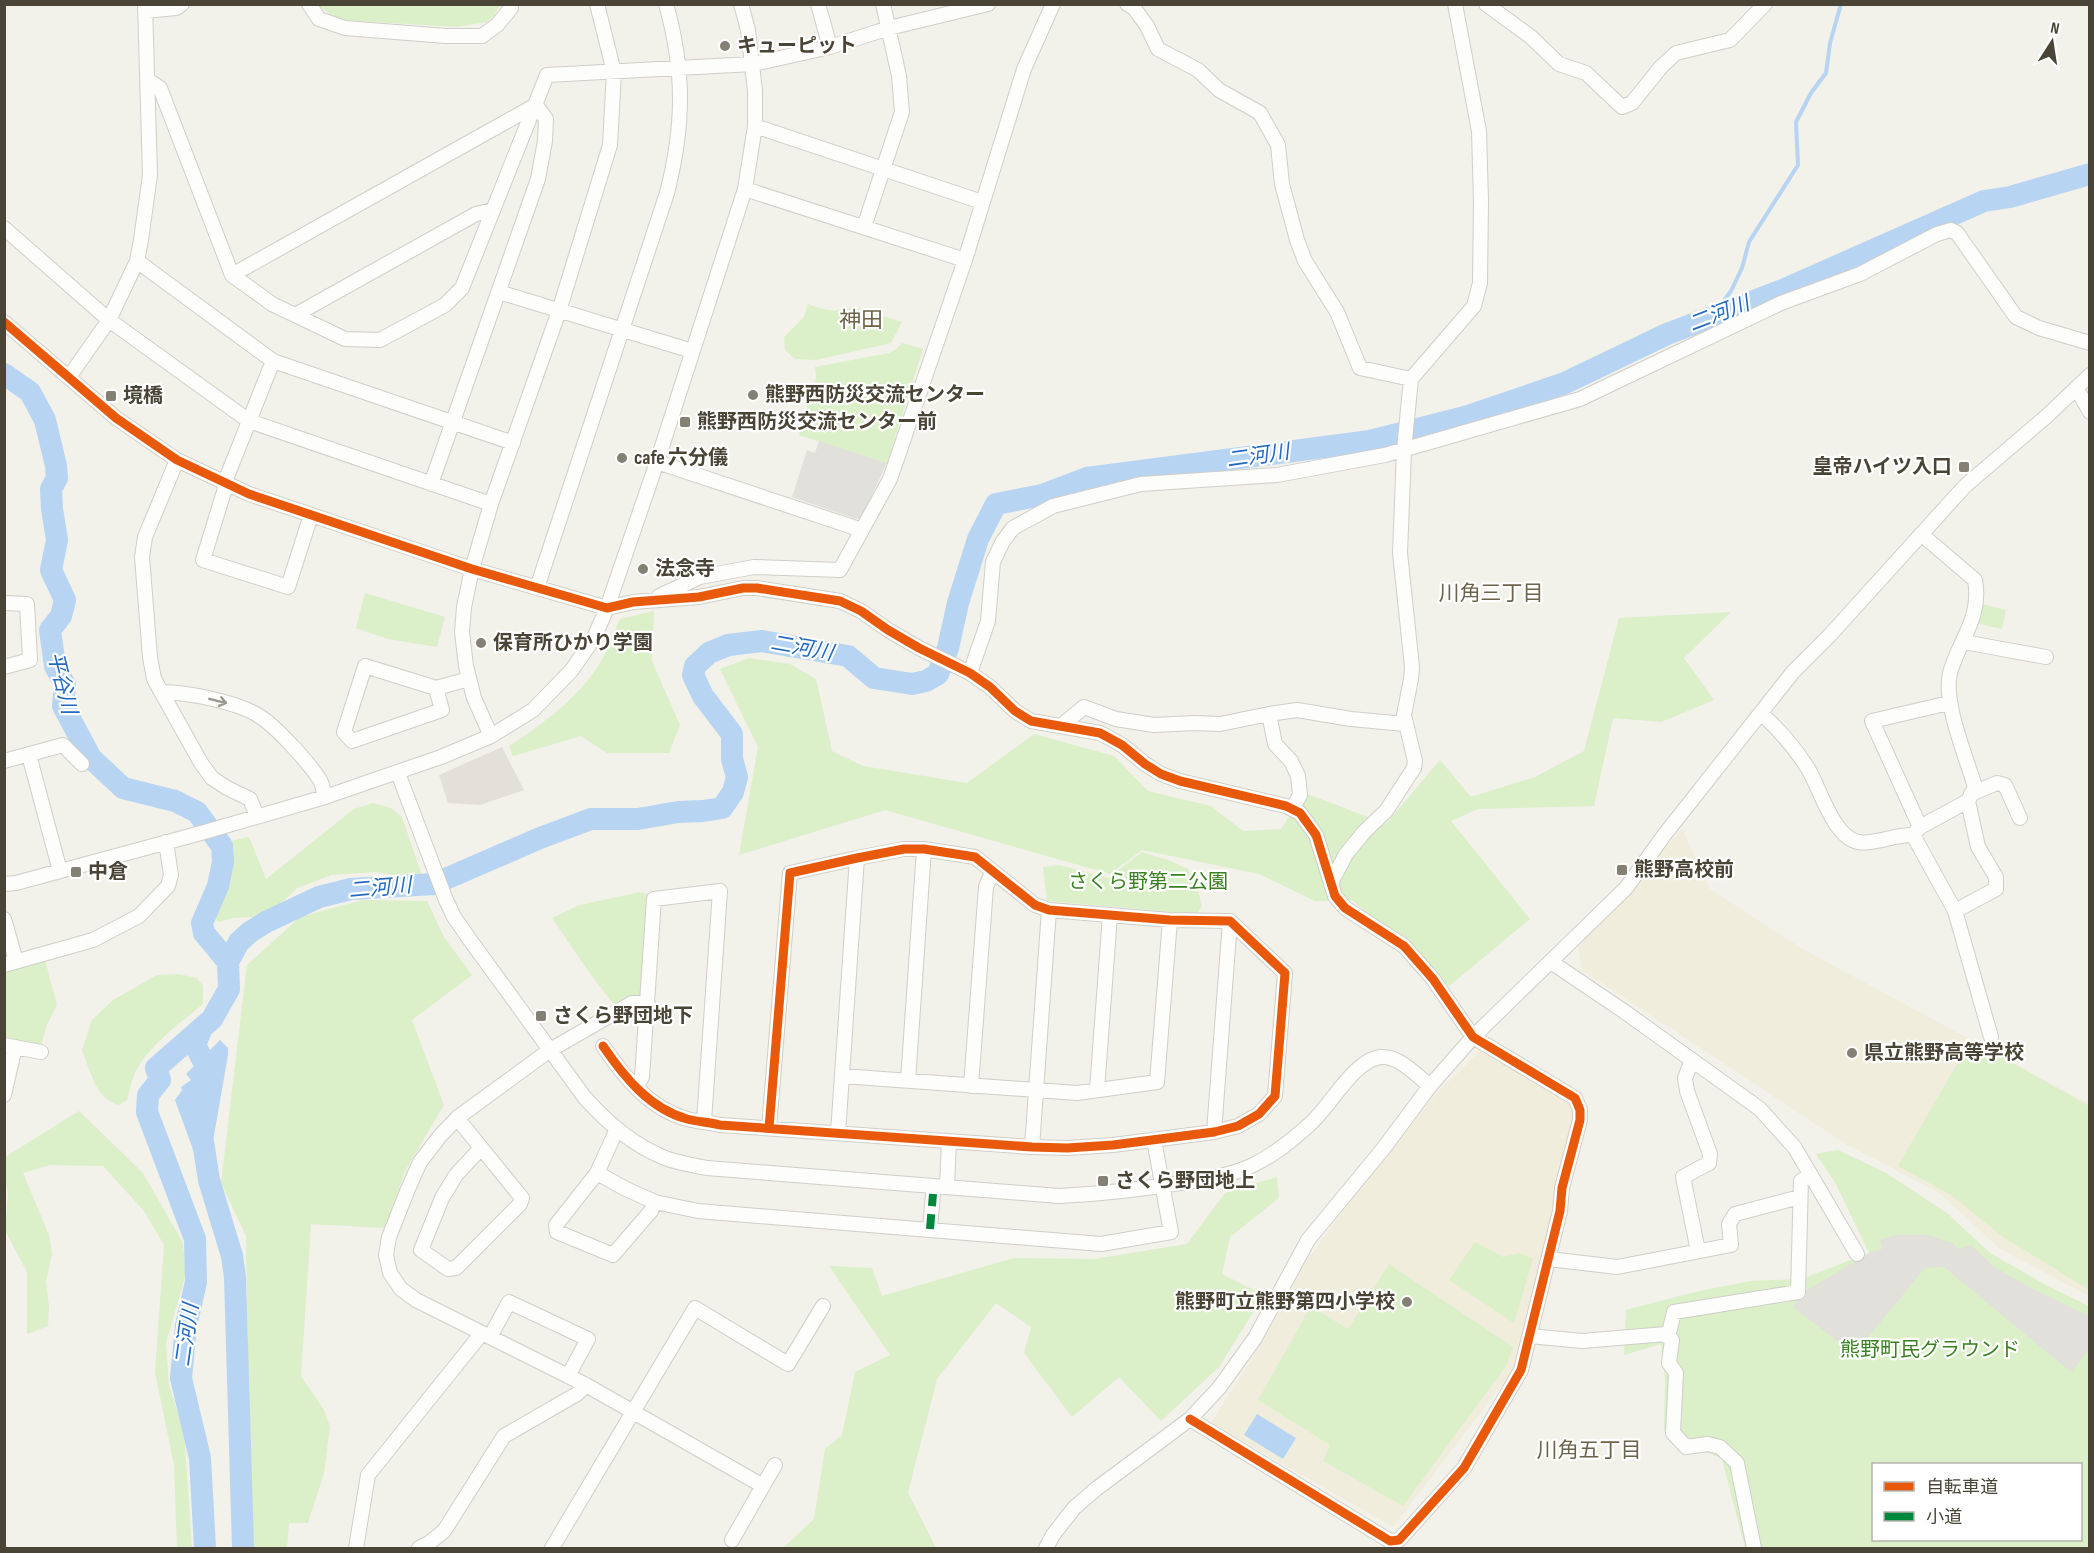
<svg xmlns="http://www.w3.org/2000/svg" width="2094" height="1553" font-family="'Sofia Sans Condensed','Noto Sans JP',sans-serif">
<rect width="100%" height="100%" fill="#f2f1ea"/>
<path fill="#e2e0d8" d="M502,747l22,43 -44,15 -32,-2 -9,-28z"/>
<path fill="#f0eddc" d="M1682,829l28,60 91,59 288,156v192l-90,-48 -58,-54 -95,-50 -264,-174 -4,-22z
M1480,1051l92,53 1,12 -15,64 -3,29 -41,160 -121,158 -182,-104 51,-81 43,-79 47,-64 84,-105z"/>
<path fill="#dbefc8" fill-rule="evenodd" d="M319,5h181l-7,12 -7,5 -29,5 -115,-7 -9,-3z
M808,304l14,5 14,2 18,-4 48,15 -11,21 -75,17 -21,-1 -10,-9 -1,-13 20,-20z
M902,343l21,6 -36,114 -88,-28 17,-57 -1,-11 74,-14 6,-3z
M365,593l80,24 -8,30 -49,-8 -32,-11z
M1978,603l28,7 -4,19 -30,-7z
M654,611l-2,50 28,64 -11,28h-62l-26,-17 -68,20 -4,-10c37,-24 79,-55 98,-96 5,-10 8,-21 13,-31z
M1731,612l-47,46 30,42 -53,22 -48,-4 -19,88 -116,3 -27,12 79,98 -81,67 -97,-86 -37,1 -56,-27 -117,-24 -32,24 -225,-64 -146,45 19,-108 -38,-78 29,-11 41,6 26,15 16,72 31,15 104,17 67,-49 80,22 34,35 63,15 32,25 38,-2 24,-36 81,31 54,-64 31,37 64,-20 49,-26 35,-133z
M373,803l18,5 11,9 20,59 -3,4 -43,-8 -45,3 -34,13 -29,28 -35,2 -14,4 -5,-3 4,-19 9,-15v-43l22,-5 17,42 88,-70z
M1142,852l26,8 20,9 10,22 4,15 -5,8 -150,-13 -4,-34 16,-2 49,13z
M640,892l12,3 -6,106 -29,8 -31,-41 -34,-50 28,-13z
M363,900l64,1 17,36 28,38 -60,45 32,85 -39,66 -20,57 -74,-4 -10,152 23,34 6,17 -6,46 -16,50h-19l-2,25h-36l-5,-312 -25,-53 26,-218 53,-48z
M45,960l12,45 -10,20 -7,24 -35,-7v-69z
M178,974l19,4 6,8v18c-23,19 -55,42 -68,69 -4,8 -6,19 -8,27l-8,5c-23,-5 -29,-35 -37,-55l10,-30 21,-20 44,-25z
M1971,1040l118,66v184l-86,-53 -52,-42 -53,-29z
M79,1111l64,62 39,68 5,29 -21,73 3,43 15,45 8,117h-15l-3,-83 -19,-93 9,-127 -20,-34 -41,-45 -53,-1 -27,8 26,62 3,19 -6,27 3,27 -1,18 -21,8v-62l-22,-42 3,-36 -3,-15v-22z
M1838,1150l48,23 61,40 43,40 56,32 43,21v242h-344l-23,-89 -13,-6 -30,-3 -15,-20 1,-51 -4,-35 -37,11 2,-45 69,-18 56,-11 50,-2 68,-26 -33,-69 -20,-30zM1874,1464h206v76h-206z
M1277,1177l2,21 -49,39 -8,37 42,21 -45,72 -58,54 -42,-44 -47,40 -48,-64 7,-26 -35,-24 -59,76 -29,114 28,55h-153l31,-29 11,-70 17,-14 13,-63 35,-17 -61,-89 43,2 10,28 132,-38 80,1 93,-15 38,-51z
M1475,1242l28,15 17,-4 13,6 -19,64 -65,-43z
M1389,1264l124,83 -7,19 -103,140 -80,-45 7,-16 -72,-45 53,-94 37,23z"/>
<path fill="#e1e0da" d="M819,441l68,22 -26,55 -5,1 -64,-22 15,-47 8,3z
M1897,1235h31l24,8 6,6 13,-4 22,21 36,21 60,29v34l-18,22 -127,-105 -19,1 -71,86 -61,-47 11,-15 67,-40 11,-3 -2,-9z"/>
<path fill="#b7d4f3" d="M220,1040l8,8v7l-15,86 2,7 -20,7 -20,-55 7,-10 -1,-3 10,-7 -5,-6z
M1257,1414l39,24 -13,21 -39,-24z"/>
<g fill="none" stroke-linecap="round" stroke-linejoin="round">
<path stroke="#b7d4f3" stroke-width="4" d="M1712,317l19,-26 11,-23 7,-26 49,-77 -2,-43 15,-29 15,-20 4,-30 11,-39"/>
<path stroke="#b7d4f3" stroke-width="22" d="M4,374l26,18 15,28 11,46 1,12 -6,11 1,20 5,31 -6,30 14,30 -4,16 -11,14 5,36 10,19 -2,21 28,52 32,30 52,13 22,11 25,34 1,16 -5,24 -16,37 2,10 24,29
M202,1028l-7,17 13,25 -3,17
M200,1123l9,57 23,76 3,21 8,271
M205,1548l-5,-90 -19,-80 5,-52 10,-44 -1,-43 -48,-127 1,-17 12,-15 -4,-12 56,-49 17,-30 -1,-27 11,-20 11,-10 16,-10 53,-25 32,-8 83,-5 106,-46 51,-19h47l40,-7 25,-1 19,-3 11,-16 4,-15 -5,-18v-25l-29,-38 -10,-21 2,-9 14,-13 19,-8 34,-4 86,15 26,22 38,6 14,-3 12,-7 10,-26 10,-45 20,-64 18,-35 46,-9 45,-17 283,-37 95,-24 100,-34 102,-49 118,-45 199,-88 26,-4 80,-23"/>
<defs>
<path id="minor" d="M309,4l10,15 26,9 101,8h36l15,-11 14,-17v-4
M818,4l12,43
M1127,4l7,4 13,18 11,23 40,21 21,20 41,23 18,32 4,39 15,56 8,21 32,51 23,56 51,11
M1486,4l45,33 28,27 27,9 36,34 10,-4 29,-36 15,-14 54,-13 35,-36
M145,11l31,-3 6,-4
M148,80l12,8 72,187 40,29 73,35 35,1 65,-35 17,-17 85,-213 206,-11 77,-17 59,-19 99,-24
M755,126l227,76
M745,189l220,71
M864,227l38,-115 -3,-36 -16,-72
M4,228l105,92 140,101 242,83
M137,261l136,100 240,82
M232,275l304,-170
M499,292l193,59
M295,315l181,-101 17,-4
M4,322l112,96 61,42 72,34 223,75 135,39 26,-6 66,-5 44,-9h14l83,13 21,10 27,19 31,18 51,25 20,14 25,24 16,10 69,12 22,12 23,19 16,10 19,7 106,25 14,7 16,22 19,61 10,12 59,38 29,33 40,58 102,61 5,12v10l-18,68 -2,23 -39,159 -57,98 -65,72 -9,1 -200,-122
M69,377l40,-57 28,-59 4,-21 9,-65 -5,-171
M2077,389l13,23
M177,460l-32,77 -3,20 8,100 4,22 47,84 11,15 15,10 23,11 7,17
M657,462l205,68
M224,484l49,-123
M431,484l107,-305 7,-38 1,-22 -10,-14
M226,485l-23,75 85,27 23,-72
M537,588l130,-395c17,-67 18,-121 -1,-189
M659,596l41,-19 54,-10 86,3 50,-91 75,-219 59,-191 29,-65
M4,603l23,1 3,56 -26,7
M1964,642l82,15
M970,673l18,-52 5,-59 10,-21 10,-13 40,-22 88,-22 136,-9 108,-20 195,-56 201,-96 79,-29 77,-40 14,-4 6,3 59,84 23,11 51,15
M436,688l6,22 -90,31 -8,-9 21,-66 71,22 33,-9
M161,692c25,0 77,10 98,24 17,10 50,47 61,64 3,5 3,12 5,17
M1269,714l28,-4 54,9 54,5
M1762,714c16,15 33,34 45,53 13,20 25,69 51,75 17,3 37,-8 55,-7
M1061,726l23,-19 32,12 38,6 40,-2 26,1 49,-10 6,30 16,17 7,15 2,19 -8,14
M491,736l-17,-38 -8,-32 -4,-34 2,-25 8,-38 19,-65 68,-193 51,-166 4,-73 -17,-68
M29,755l31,116
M4,761l59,-16 19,19
M398,773l48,127 8,17 16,23 115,158c24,26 48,47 80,60 13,5 28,7 42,10l352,28c43,-2 85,-7 128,-14 22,-4 46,-7 66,-17 21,-10 38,-24 56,-40 20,-17 42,-60 67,-67 20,-6 40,17 54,28
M1971,794l26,-11 8,2 15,33
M1920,827l-48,-106 77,-18
M1913,835l7,-8 48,-26 7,-14c-9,-31 -32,-84 -25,-114 9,-33 32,-55 25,-93l-54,-46
M1913,835l42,76 36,126
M1331,883l15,-29 19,-23 21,-20 28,-43 1,-7 -11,-46 7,-36 1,-12 -12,-114 4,-103 7,-71 63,-73 6,-23 1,-82 -2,-70 -24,-127
M4,884l12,-1 185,-50 124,-36 116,-40 50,-21 42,-26 38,-39 23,-33 13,-30 50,-146 88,-273 10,-63v-35l-7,-61 -7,-26
M1955,911l41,-22v-12l-18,-30 -10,-46
M4,919l12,42
M1551,962l74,50 135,97 35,39 62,106
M4,965l89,-25 46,-24 29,-30 3,-11 -5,-33
M648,1003h-16l-82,47 -93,68 -17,18 -20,26 -12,27 -19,48 -3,18 4,18 11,16 15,11 170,85 177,101
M4,1045l37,7
M603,1046c21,31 47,63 84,73 11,3 22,3 33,6l312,22 35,1 46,-3 101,-13 24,-6 21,-12 16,-18 10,-123 -55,-52 -60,-1 -121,-10 -14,-5 -60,-48 -51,-8h-20l-47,9 -67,15 -21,255
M1692,1060l-7,18 2,13 23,63 -1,9 -26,14 15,74
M842,1076l235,17 80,-11 13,-162
M908,1081l16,-232
M971,1086l15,-199 6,-15
M636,1087l6,-10 12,-178 66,-8 -16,230
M1097,1090l13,-175
M4,1095l11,-48
M457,1118l65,80 -2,6 -64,64 -8,1 -27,-19 21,-52 14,-23 25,-27
M617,1129l-20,44 -41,52 1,7 56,23 38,-44 4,-9
M1214,1132l16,-211
M838,1133l19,-275
M1032,1147l17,-237
M597,1173l29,16 29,13 43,9 403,33 70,-12 -17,-92
M947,1186l2,-45
M930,1229l3,-35
M1549,1259l68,8 114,-22 -2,-21 6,-10 65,-17
M1530,1336l52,5 84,-7 6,6 -3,23 7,10 -3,60 13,14 22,-3 12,3 17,16 17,85
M490,1337l19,-35 79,37 -20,37
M1668,1337l6,-25 124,-20 3,-111 10,-6
M732,1540l43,-75
M356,1548l12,-73 114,-142
M419,1548l10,-5 15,-12 60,-95 73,-42 9,-9
M552,1548l143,-240 93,56 35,-58
M1046,1548l7,-13 21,-27 22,-19 94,-70 29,-31 36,-50 53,-98 75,-91 47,-63 43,-49 153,-149 39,-54 128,-162 37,-37 135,-149 83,-71 42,-40"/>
</defs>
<use href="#minor" stroke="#d0cec8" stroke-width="16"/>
<use href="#minor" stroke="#fdfdfc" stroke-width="14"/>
<path stroke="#00873e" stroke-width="8" stroke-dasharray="15 8" stroke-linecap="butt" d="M930,1229l3,-35"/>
<defs>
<path id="cycleway" d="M4,322l112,96 61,42 72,34 223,75 135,39 26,-6 66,-5 44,-9h14l83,13 21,10 27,19 31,18 51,25 20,14 25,24 16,10 69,12 22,12 23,19 16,10 19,7 106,25 14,7 16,22 19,61 10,12 59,38 29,33 40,58 102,61 5,12v10l-18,68 -2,23 -39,159 -57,98 -65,72 -9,1 -200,-122
M603,1046c21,31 47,63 84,73 11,3 22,3 33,6l312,22 35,1 46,-3 101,-13 24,-6 21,-12 16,-18 10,-123 -55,-52 -60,-1 -121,-10 -14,-5 -60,-48 -51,-8h-20l-47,9 -67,15 -21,255"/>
</defs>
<use href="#cycleway" stroke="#fff" stroke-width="13"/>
<use href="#cycleway" stroke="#e8590c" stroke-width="9"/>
</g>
<defs><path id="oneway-shaft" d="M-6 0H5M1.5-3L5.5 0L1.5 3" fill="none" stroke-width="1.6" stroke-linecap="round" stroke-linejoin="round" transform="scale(1.5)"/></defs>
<use stroke="#9a978f" href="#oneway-shaft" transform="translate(218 701) rotate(14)"/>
<g fill="#848174" stroke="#fff" stroke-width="2">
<circle cx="725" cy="46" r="6"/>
<circle cx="753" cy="395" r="6"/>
<rect x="105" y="390" width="12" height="12" rx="3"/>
<rect x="679" y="416" width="12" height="12" rx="3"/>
<circle cx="622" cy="458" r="6"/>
<rect x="1958" y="461" width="12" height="12" rx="3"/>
<circle cx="643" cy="569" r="6"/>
<circle cx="481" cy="643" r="6"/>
<rect x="1616" y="864" width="12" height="12" rx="3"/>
<rect x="70" y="866" width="12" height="12" rx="3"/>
<rect x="535" y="1010" width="12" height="12" rx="3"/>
<circle cx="1852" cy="1053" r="6"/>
<rect x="1097" y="1175" width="12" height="12" rx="3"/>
<circle cx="1407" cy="1302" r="6"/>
</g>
<g text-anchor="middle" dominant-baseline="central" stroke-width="4.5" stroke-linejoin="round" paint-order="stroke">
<g font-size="20" font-weight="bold" fill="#494435" stroke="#fff" text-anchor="start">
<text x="737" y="46">キューピット</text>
<text x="765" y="395">熊野西防災交流センター</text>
<text x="123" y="396">境橋</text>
<text x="697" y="422">熊野西防災交流センター前</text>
<text x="634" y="458">cafe 六分儀</text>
<text x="1952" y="467" text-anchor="end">皇帝ハイツ入口</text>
<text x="655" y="569">法念寺</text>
<text x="493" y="643">保育所ひかり学園</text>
<text x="1634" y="870">熊野高校前</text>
<text x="88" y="872">中倉</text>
<text x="553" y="1016">さくら野団地下</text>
<text x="1864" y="1053">県立熊野高等学校</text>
<text x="1115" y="1181">さくら野団地上</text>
<text x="1395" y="1302" text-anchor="end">熊野町立熊野第四小学校</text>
</g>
<g font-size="20" fill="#3a8122" stroke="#fff">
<text x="1148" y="882">さくら野第二公園</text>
<text x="1930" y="1350">熊野町民グラウンド</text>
</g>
<g font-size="21" font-style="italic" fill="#236ac0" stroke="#fff">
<text transform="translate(1719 314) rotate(-21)">二河川</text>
<text transform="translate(1258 456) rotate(-8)">二河川</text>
<text transform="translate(802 648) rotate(10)">二河川</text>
<text transform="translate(62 683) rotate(76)">平谷川</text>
<text transform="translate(380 888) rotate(-5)">二河川</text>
<text transform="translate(187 1335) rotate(-82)">二河川</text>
</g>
<g font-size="21" fill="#6d634b" stroke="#fff">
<text x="1491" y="593">川角三丁目</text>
<text x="1589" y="1450">川角五丁目</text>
</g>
<g font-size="22" fill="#6d634b" stroke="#fff">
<text x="861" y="320">神田</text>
</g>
</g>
<rect width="2094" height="1553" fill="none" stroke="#494435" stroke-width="12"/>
<rect x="1872" y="1463" width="210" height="78" fill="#ffffff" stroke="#b6b4ae" stroke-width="1.5"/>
<rect x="1884" y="1482" width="30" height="9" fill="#e8590c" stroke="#b6b4ae" stroke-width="1.5"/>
<text x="1926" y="1493" font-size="18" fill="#494435">自転車道</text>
<rect x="1884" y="1512" width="30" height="9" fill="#00873e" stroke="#b6b4ae" stroke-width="1.5"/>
<text x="1926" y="1523" font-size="18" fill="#494435">小道</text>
<g transform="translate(2052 42) rotate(12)" stroke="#ffffff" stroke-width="4.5" paint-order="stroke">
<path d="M0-4.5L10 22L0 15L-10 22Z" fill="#494435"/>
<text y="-9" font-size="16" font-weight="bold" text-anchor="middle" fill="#494435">N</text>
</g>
</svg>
